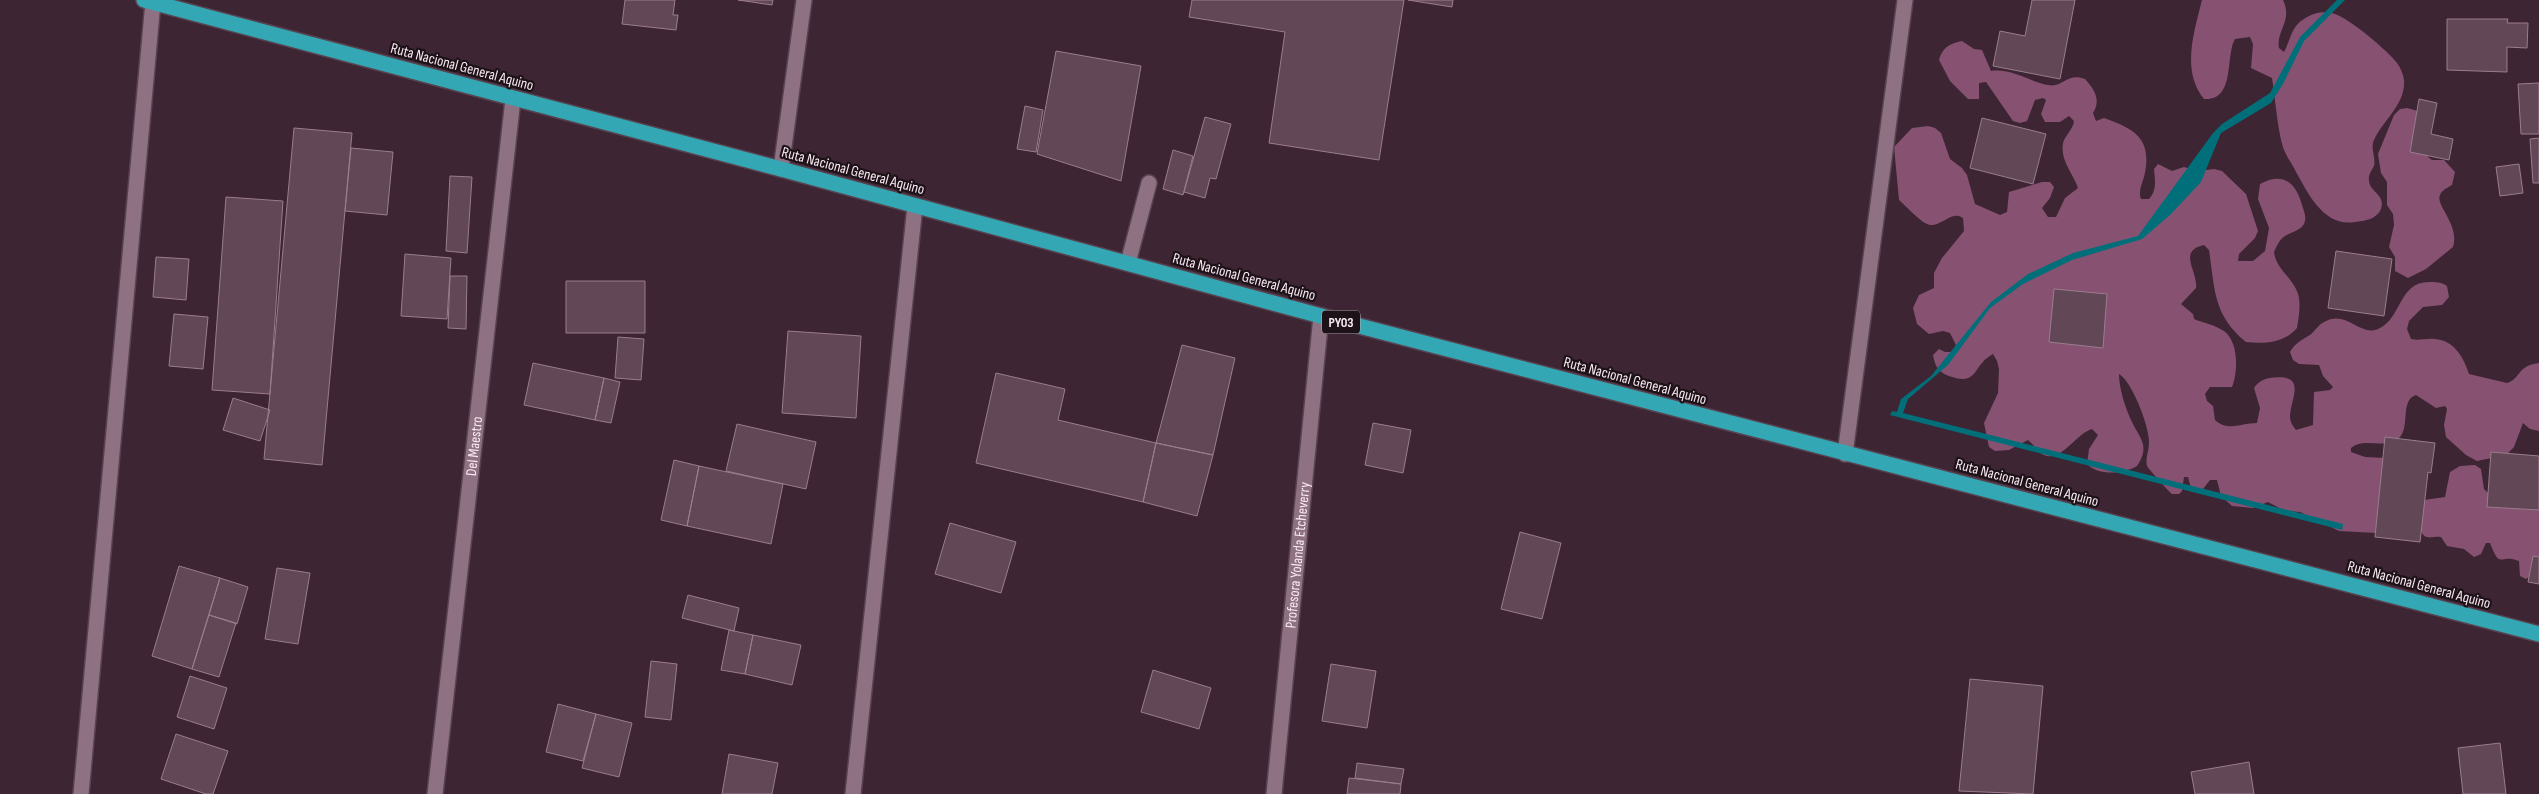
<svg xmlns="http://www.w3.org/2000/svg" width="2539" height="794" font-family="'Sofia Sans Condensed',sans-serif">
<rect width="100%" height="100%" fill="#3d2533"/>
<path fill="#875172" d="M2202,0h81c10,21 -7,30 -4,48l5,4c9,-17 6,-26 25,-36 7,-4 18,-5 26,-2 15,5 52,36 62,49 4,5 6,11 7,17 2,24 -21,40 -30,60 -4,8 2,17 0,26 -2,4 -6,9 -5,14 0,12 17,14 12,29 -4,10 -16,12 -26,13 -31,5 -46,-27 -59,-50 -3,-7 -8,-13 -11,-20 -7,-15 -10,-56 -13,-74l-21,-10 2,-24 -3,-7 -15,2c-10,17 1,62 -31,60 -23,-28 -10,-67 -2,-99z
M1962,41l12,8 8,1 9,21c20,-3 37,10 57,14 15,3 19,-13 37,-6 10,11 16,21 8,34l3,8 8,-3c32,11 49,22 40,59 -2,7 -6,15 -3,22h8c8,-9 6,-18 5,-30l4,-5 14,7 12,-4 14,4 16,-2 8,2 24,23 12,37 -3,7 -16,16 -1,7h15l12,-10 4,-23 -11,-29 2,-15c23,-13 36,-1 42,21 2,6 5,13 2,19 -4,7 -13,8 -19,12 -6,4 -8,10 -11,16 2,16 15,23 22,37 6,11 3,26 1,39 -13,15 -32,16 -51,14 -33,-27 -31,-52 -37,-92l-5,-5c-27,6 -6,26 -8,43l-15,16 12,10 1,5c10,4 21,6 30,12 15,11 14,41 8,56h-22l-5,7 2,7 6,5 2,14c13,12 26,3 42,3l3,-15 -6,-20c3,-5 9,-9 16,-10 38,-5 21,19 20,38 0,6 3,10 6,14l17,-5 1,-33 16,-2 3,-3 -10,-11 -4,-11 -20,-1 -6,-4 -3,-8c4,-8 13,-13 20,-17 5,-4 8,-10 14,-13 22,-13 36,15 54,7 24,-10 20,-47 51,-47 6,0 13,0 18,4l2,11 -7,8 -19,2 -14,14 -2,8 4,10c9,2 15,-1 24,0 19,1 29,19 34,35l38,9c14,-4 9,-17 32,-20v68l-9,-2 -7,-6 -9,24 -8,8 -29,6 -11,-6 -20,-18 -2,-12 3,-16 -2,-3 -9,2 -20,-13c-16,5 -6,31 -16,42 -13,14 -36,-1 -49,11v4l14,5 21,1 -9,75 -38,-2 -39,-19 -15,-1 -17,-9 -15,6 -21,-2 -11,-10 -4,-16h-7l-7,9 -11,3 -4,-15h-4l-2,14 -3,3h-7c-3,-2 -24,-26 -25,-28 -2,-8 2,-15 2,-23 1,-15 -17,-62 -30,-69 0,14 6,33 12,46 8,18 20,25 6,46 -13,8 -39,10 -50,-2l2,-15 9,-14 -6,-6c-17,5 -32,36 -50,25 -5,-4 -9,-10 -14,-14l-19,10 -14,1 -6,-4 -5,-24 14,-30 1,-24 -2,-8 -4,-7c-21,11 -14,33 -44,22 -11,-4 -14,-10 -16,-21l6,-6 6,3h7l4,-7 -6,-12 -7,-2 -14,3 -12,-10 -4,-16 6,-13 15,-7v-15l8,-15 22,-27 -1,-13c-12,-8 -20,8 -33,7 -8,-1 -25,-20 -31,-25l-5,-53 18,-19 16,-2 7,2 6,5 9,26 12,9 5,7 8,29 25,11 7,-3 2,-20 33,-10h8l4,5 -4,11 -8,10 6,9h8l9,-19 13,-10c-5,-15 -18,-27 -15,-45 2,-8 10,-13 11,-22l-5,-5 -9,6h-15l-4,-8 5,-14 -3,-2 -8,2 -8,21 -7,2 -7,-2 -27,-39 -7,1v16h-11l-18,-18 -11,-21c3,-12 11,-17 23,-19z
M2407,108l11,3 10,46 4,3h12l11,12 -3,13c-5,3 -10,5 -12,10 -5,10 20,30 13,52l-27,22 -18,9 -13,-7v-14l-6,-10 5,-22 -1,-11 -6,-9v-23l-6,-9 -3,-19 16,-39 6,-6z
M2475,465l6,4 3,20 3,3 40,18 12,-2v62l-13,9 -6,-3 -1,-15c-20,-8 -18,10 -29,-18h-4l-5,11 -7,3 -10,-8 -17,-3 -6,-9c-9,-1 -16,4 -20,-6l3,-31 21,-3 5,-25 10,-6z"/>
<path fill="#006f79" d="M2337,0h8l-41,41 -21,43 -12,19 -50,30 -20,49 -31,33 -28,24 -70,21 -49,24 -33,24 -42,57 -40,34 -5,14 440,111 -1,6 -452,-115 2,-4 5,1 4,-13 30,-23 60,-74 37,-28 45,-21 65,-17 75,-103 9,-9 48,-31 30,-56z"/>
<path fill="#624756" stroke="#9b7d8e" d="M625,0h50l-2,15h5l-2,15 -54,-6z
M738,0h35l-1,5z
M1192,0h212l-25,160 -110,-17 16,-111 -96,-15z
M1408,0h45l-1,7z
M2032,0h43l-15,79 -67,-13 7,-35 25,5z
M2447,19h61l-1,4h21l-1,25 -20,-1v25l-60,-2z
M1056,51l85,15 -20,115 -84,-27z
M2539,83v51h-18l-3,-50z
M2419,99l18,4 -6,31 22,5 -4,21 -39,-8z
M1025,106l18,4 -7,42 -19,-3z
M1205,117l26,7 -15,55 -6,-1 -5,20 -21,-6z
M1982,118l64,16 -13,50 -63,-16z
M294,128l58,5 -30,332 -58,-6z
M2539,138v45h-6l-3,-44z
M351,148l42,4 -6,63 -42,-4z
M1173,150l20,6 -10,39 -20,-6z
M2519,164l4,29 -23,3 -4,-29z
M450,176l22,1 -5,76 -21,-2z
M226,197l57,4 -13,193 -58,-4z
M2336,251l56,8 -8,57 -56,-8z
M405,254l46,4 -4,61 -46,-3z
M156,257l33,2 -3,41 -33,-3z
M450,276h17l-1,53 -18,-1z
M566,281h79v52h-79z
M2054,289l53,5 -4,54 -54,-6z
M174,314l34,3 -5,52 -34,-3z
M788,331l73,5 -5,82 -74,-5z
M618,337l26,2 -3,41 -26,-2z
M1182,345l53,13 -22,97 -57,-12z
M533,363l71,15 -9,42 -71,-15z
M996,373l69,16 -7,31 98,23 -13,59 -167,-39z
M604,378l16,4 -9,41 -16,-3z
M233,398l37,12 -10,31 -37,-11z
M1373,423l38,7 -8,43 -38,-8z
M737,424l79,18 -10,47 -80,-18z
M2385,437l50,6 -4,30 -3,-1 -8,70 -45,-5z
M1156,443l57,12 -16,61 -54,-14z
M2491,452l48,4v54l-52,-3z
M674,460l25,6 -12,60 -26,-6z
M699,466l84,18 -12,60 -84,-18z
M950,523l66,19 -15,51 -66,-19z
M1520,532l41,11 -19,76 -41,-10z
M2533,556l6,1v27l-11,-2z
M179,566l41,12 -28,91 -40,-13z
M277,568l33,5 -12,71 -33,-5z
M220,578l28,9 -11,37 -28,-9z
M688,595l51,13 -5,23 -52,-13z
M209,615l27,8 -17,54 -27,-8z
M729,630l24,5 -8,39 -24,-4z
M753,635l48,10 -9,40 -47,-11z
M651,661l26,3 -6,56 -26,-3z
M1331,664l45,7 -9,57 -45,-7z
M1153,670l58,18 -12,41 -58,-17z
M190,676l37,12 -13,41 -37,-12z
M1970,679l73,7 -10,108 -74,-3z
M558,704l38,10 -13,47 -37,-9z
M596,714l36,9 -13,54 -37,-9z
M176,734l52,17 -15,43h-7l-45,-15z
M2500,743l6,51h-43l-5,-46z
M729,754l49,9 -6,31h-50z
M2249,762l5,32h-59l-4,-22z
M1357,763l47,6 -3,15 -46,-6z
M1349,778l52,6 -1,10h-53z"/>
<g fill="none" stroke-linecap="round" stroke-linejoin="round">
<defs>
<g id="minor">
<path d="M781,169l23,-169"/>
<path d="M1128,263l21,-80"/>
<path d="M1845,454l60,-454"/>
<path d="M81,794l72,-792"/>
<path id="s1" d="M435,794l78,-695"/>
<path d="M853,794l62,-588"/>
<path id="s2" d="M1274,794l47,-478"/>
</g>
<path id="highway" d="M144,0l637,169 540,147 1218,318"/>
</defs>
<use href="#minor" stroke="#57424f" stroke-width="18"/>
<use href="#highway" stroke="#57424f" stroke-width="18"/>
<use href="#minor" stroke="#8e7182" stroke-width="15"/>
<use href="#highway" stroke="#33a8b4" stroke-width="15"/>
</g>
<g text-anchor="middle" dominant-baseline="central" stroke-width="4.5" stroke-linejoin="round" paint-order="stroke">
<rect fill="#1d1218" stroke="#b8a8b1" stroke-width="1" x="1322" y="310.5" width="38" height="23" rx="4"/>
<g font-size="14" font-weight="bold" fill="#fae9f2">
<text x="1341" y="322">PY03</text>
</g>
<g font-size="15" fill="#fae9f2" stroke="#1d1218">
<text transform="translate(462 67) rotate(15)">Ruta Nacional General Aquino</text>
<text transform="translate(853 171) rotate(15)">Ruta Nacional General Aquino</text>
<text transform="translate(1244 277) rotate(15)">Ruta Nacional General Aquino</text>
<text transform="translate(1635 381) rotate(15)">Ruta Nacional General Aquino</text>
<text stroke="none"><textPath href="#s1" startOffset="350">Del Maestro</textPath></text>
<text transform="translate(2027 483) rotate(15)">Ruta Nacional General Aquino</text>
<text stroke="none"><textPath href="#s2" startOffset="240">Profesora Yolanda Etcheverry</textPath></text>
<text transform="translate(2419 585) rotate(15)">Ruta Nacional General Aquino</text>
</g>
</g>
</svg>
